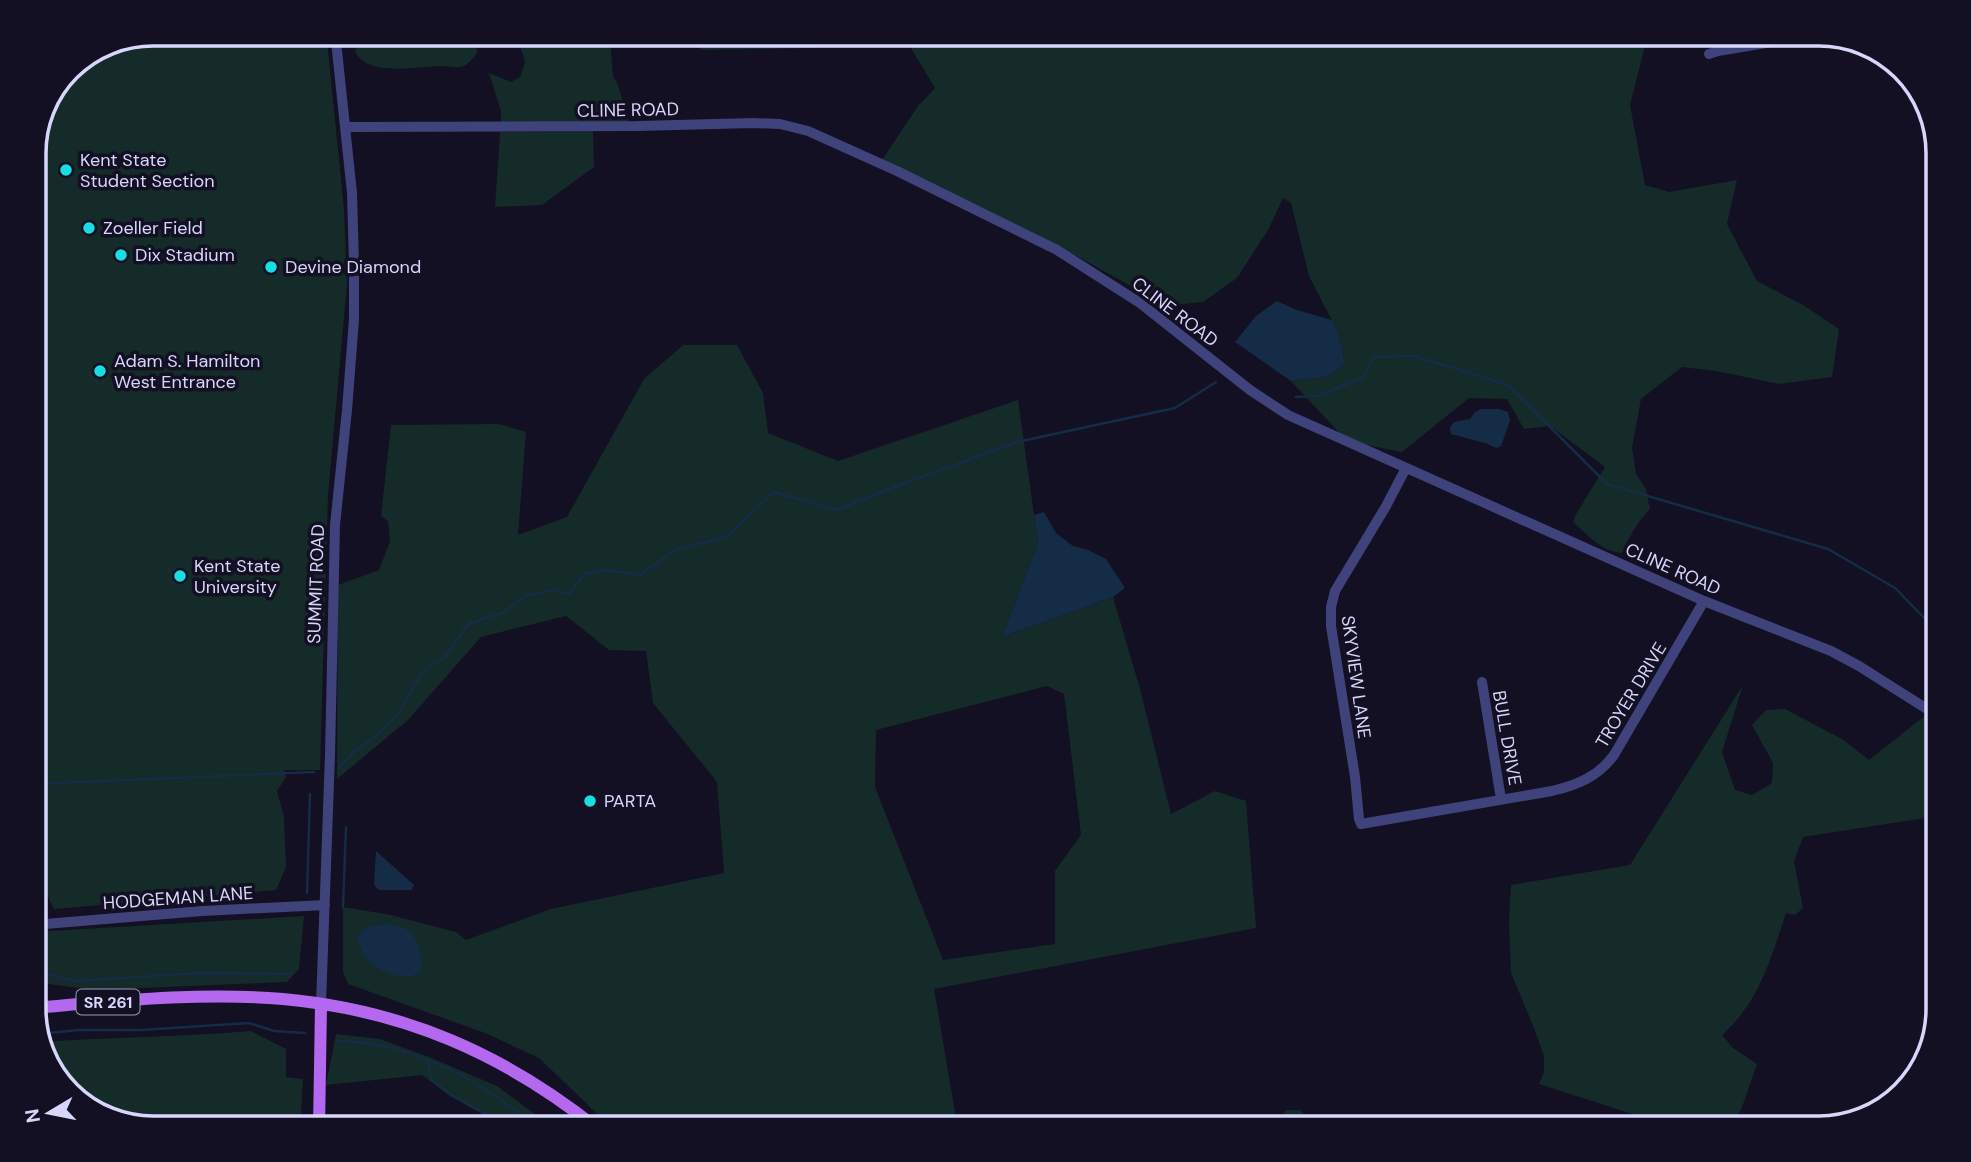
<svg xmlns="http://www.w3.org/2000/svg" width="1971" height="1162" font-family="'DM Sans',sans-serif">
<rect width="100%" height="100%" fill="#121022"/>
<path fill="#142b29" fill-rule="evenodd" d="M1648,34l-18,71 15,80 24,7 68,-12 -10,44 30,57 46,24 36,24 -7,48 -53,7 -63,-13 -34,-4 -41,32 -9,49 4,26 10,15 4,20c-12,12 -21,28 -28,44 -20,-1 -35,-19 -49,-31l3,-8 29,-47 -55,-41 -26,3 -17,-30 -38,-1 -67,54 -55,-11 -56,-60 36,-4 18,-15 -6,-28 -30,-58 -18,-73 -8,-5 -15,32 -31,48 -34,24 -30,3 -44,-20 -67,-37 -180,-88 36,-54 17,-18 -30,-50z
M888,38l-73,10 -114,2 -5,-11z
M476,40l1,13c-4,5 -9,13 -17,14 -5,1 -11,-1 -16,-1 -24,0 -78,12 -89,-15l5,-8z
M505,40h105l3,36 5,9 11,37 -128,1v-12l-12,-38 22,9 9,-5 5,-15 -4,-13z
M327,41l17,168 3,75 -19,211 -8,275h-36l2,7 -9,14 7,26 2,50 -10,23 -222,19 -21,-43v-721l35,-77 39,-26z
M593,131l1,36 -52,38 -47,2 5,-75z
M683,345h54l26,48 5,40 70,28 180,-61 20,143 -36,94 111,-40 27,92 31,125 44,-23 31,10 10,127 -322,61 24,140h-345l-74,-71 -54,-25 -137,-49 -5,-12v-65l48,8 65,17 10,8 85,-31 173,-36 -7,-91 -64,-79 -7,-52 -37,-1 -43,-34 -85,21 -73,83 -71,59 1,-194 41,-15 11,-29 -2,-20 -7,-5 10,-91 108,-1 27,8 -8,103 49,-18 77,-138zM1047,686l17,8 17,141 -26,36v73l-112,16 -68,-173 1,-57z
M1743,685l-21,67 13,38 17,5 20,-12 1,-20 -21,-38 14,-15 19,-1 57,30 27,21 57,-45 12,8v93l-135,21 -9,24 9,47 -8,7 -9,-2c-15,45 -27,90 -64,122l11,13 24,16 -16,46 -10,19h-52l-140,-45 5,-12v-16l-10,-28 -23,-55 -2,-53 2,-35 119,-20z
M304,916l-5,53 -12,13 -193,8 -61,-8v-50z
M251,1031l35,18v28l17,2 -3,50h-147l-60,-16 -44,-44 -8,-27c70,-5 140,-5 210,-11z
M336,1034l44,5 49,18 68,29 58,43h-47l-58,-33 -28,-21 -96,10z
M1286,1110h14l10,12 1,7h-34v-8z"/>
<path fill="#152c47" d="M1277,301l20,9 35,10 7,14 6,29 -18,14 -36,4 -56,-39 21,-26z
M1481,409h18l9,3 2,9 -9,25 -5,2 -11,-5 -34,-9 -1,-6 4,-6 16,-3 5,-7z
M1044,512l12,21 17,13 15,4 18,9 19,29 -12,9 -111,40 36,-94 -4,-28z
M376,851l38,34 -2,5h-33l-5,-5z
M388,924c27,3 29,15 35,40 -2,4 -6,10 -11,12 -16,4 -43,-10 -50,-24 -2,-5 -4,-11 -5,-16l13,-10z"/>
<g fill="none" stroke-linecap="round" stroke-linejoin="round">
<path stroke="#152c47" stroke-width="2.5" d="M1296,397l21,-1 46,-18 11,-21 40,-1 94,29 99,99 221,65 67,39 43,44
M339,768l18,-19 18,-12 22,-22 27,-45 20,-12 24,-34 36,-12 22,-17 29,-5 14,4 15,-20 21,-4 35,5 35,-25 51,-13 48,-45 63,18 60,-24 120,-44 158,-34 41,-26
M33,784l281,-12
M307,893l3,-99
M343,907l3,-80
M33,971l42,10 124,-8 93,1
M39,1034l40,-4h62l108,-7 25,8 31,2
M339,1041c38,-1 92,18 126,36 27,15 52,35 78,52
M427,1061l5,19 18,14 63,35"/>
<path stroke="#40427c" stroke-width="10" d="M1735,34l2,14
M1709,54l9,-3 103,-17
M346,127l292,-1 116,-3 26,1 28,7 89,40 160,79 83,53 110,87 38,25 416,186 127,50 28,15 79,50
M1406,468l-21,40 -50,83 -4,16v19l24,151 4,42 2,5 191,-33c25,-6 46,-14 62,-36l90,-154
M1482,682l19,117
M33,925l169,-14 123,-6
M321,1004l9,-249 5,-230 12,-115 7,-91v-54l-2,-72 -16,-152"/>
<path stroke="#b468ef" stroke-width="12" d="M33,1008c83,-7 167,-16 250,-9 121,11 221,55 315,130
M319,1129l2,-125"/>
</g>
<g fill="#18dee4" stroke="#121022" stroke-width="2.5">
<circle cx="66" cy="170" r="7"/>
<circle cx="89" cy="228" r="7"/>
<circle cx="121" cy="255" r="7"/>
<circle cx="271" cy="267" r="7"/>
<circle cx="100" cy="371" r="7"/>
<circle cx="180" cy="576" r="7"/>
<circle cx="590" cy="801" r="7"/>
</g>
<g text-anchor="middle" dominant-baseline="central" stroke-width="7" stroke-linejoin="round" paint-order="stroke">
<rect fill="#121022" stroke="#9c9bba" stroke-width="2" x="76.5" y="989.5" width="63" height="25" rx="5"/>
<g font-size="16" font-weight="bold" fill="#d7d6fb">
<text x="108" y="1002">SR 261</text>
</g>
<g font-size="18" fill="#d7d6fb" stroke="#121022">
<text transform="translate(628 110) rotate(-1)">CLINE ROAD</text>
<text transform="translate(1175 312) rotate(37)">CLINE ROAD</text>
<text transform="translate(1673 569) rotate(24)">CLINE ROAD</text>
<text transform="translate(316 584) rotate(-88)">SUMMIT ROAD</text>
<text transform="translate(1356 677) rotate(82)">SKYVIEW LANE</text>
<text transform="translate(1631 695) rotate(-59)">TROYER DRIVE</text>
<text transform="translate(1507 738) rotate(80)">BULL DRIVE</text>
<text transform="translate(178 898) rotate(-4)">HODGEMAN LANE</text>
</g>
<g font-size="18" fill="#d7d6fb" stroke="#121022" text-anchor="start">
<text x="80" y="160">Kent State<tspan x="80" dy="21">Student Section</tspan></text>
<text x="103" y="228">Zoeller Field</text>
<text x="135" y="255">Dix Stadium</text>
<text x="285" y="267">Devine Diamond</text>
<text x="114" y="361">Adam S. Hamilton<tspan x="114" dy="21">West Entrance</tspan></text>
<text x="194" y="566">Kent State<tspan x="194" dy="21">University</tspan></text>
<text x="604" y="801">PARTA</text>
</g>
</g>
<path d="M0 0H1971V1162H0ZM153 46H1819A107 107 0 0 1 1926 153V1009A107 107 0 0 1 1819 1116H153A107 107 0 0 1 46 1009V153A107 107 0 0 1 153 46Z" fill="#121022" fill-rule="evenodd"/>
<path fill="none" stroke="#d7d6fb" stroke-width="3.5" d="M153 46H1819A107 107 0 0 1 1926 153V1009A107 107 0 0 1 1819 1116H153A107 107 0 0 1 46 1009V153A107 107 0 0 1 153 46Z"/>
<g transform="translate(49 1113) rotate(260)" stroke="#121022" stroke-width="5" paint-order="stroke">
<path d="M0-5L12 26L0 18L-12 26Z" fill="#d7d6fb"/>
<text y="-10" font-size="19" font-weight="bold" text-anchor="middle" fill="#d7d6fb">N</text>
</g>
</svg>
